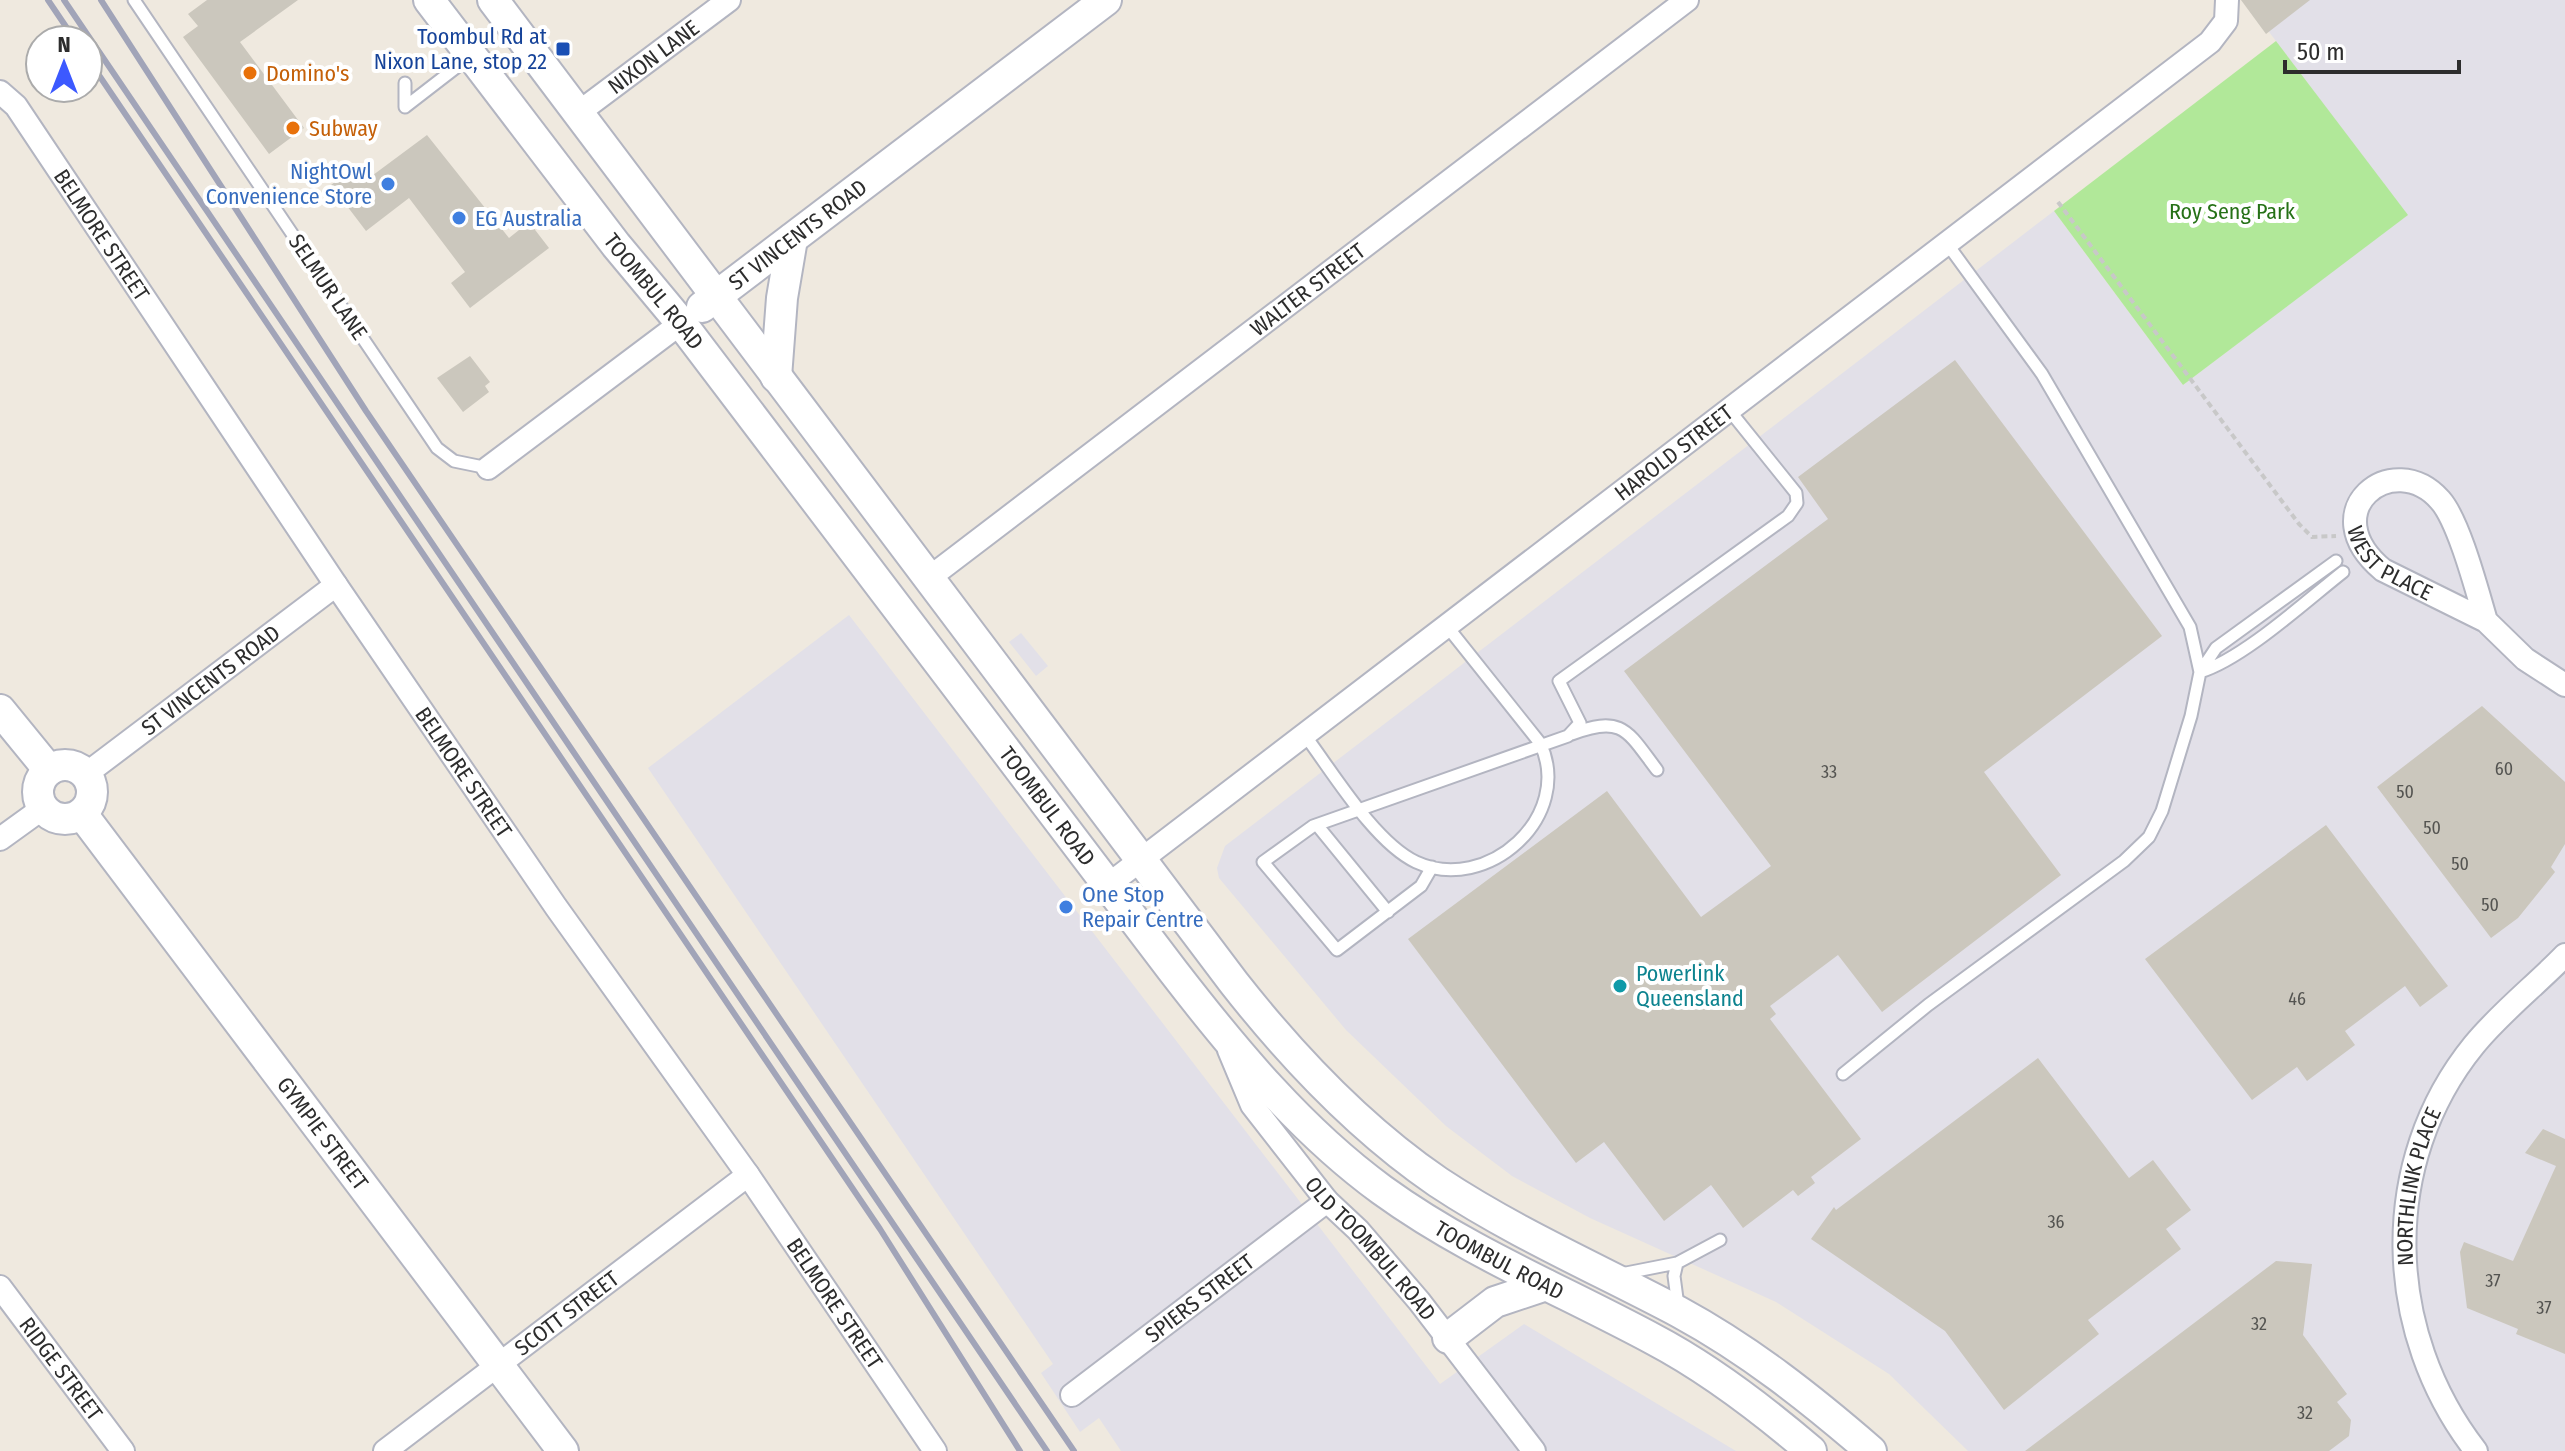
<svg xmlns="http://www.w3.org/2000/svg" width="2565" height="1451" font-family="'Fira Sans Condensed',sans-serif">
<rect width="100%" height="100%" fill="#efe9df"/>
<path fill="#e2e0e8" d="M2245,0h320v1451h-597l-79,-77 -113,-72 -186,-84 -78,-42 -66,-50 -100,-96 -127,-152 -2,-10 8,-22 829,-635 129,174 224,-170z
M849,615l591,769 84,-60 212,127h-615l-22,-33 -19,14 -39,-59 12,-9 -405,-596z
M1021,633l27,33 -12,10 -27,-34z"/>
<path fill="#b1e899" d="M2276,41l132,174 -225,170 -129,-174z"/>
<path fill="#cbc7bd" d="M207,0h91l-58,42 64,86 -35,26 -86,-117 15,-11 -10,-12z
M2241,0h69l-44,34z
M427,135l82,103 20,-16 20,26 -79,60 -19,-25 14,-11 -56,-74 -43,33 -35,-46 23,-18 11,14z
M470,356l20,26 -5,4 4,6 -26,20 -26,-34z
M1955,360l207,276 -178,136 77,103 -179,137 -44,-57 -68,51 6,8 -6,5 91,120 -50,38 4,6 -17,13 -5,-6 -50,38 -32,-43 -47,36 -60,-79 -28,21 -168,-224 199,-148 94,126 70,-51 -147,-195 204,-152 -30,-42z
M2482,706l83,76v62l-14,23 4,5 -37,46 -27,20 -114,-151z
M2326,825l122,161 -28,21 -15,-21 -60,45 10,14 -48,36 -10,-14 -45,33 -107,-141z
M2038,1058l91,120 24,-18 38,50 -25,19 15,20 -93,71 11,14 -95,76 -59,-79 -134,-92 23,-32 2,3z
M2543,1129l22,10v215l-49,-20 2,-5 -51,-21 -7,-56 4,-10 49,19 43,-95 -31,-13z
M2276,1261l36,3 -9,71 44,59 -10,8 14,18 -2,16 -20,15h-304z"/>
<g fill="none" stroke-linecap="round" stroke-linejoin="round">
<defs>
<path id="lane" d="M134,0l303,448 17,13 34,7
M405,107l66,-51
M405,107v-24
M1948,245l94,129 148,253 10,45
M2200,672c43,-13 106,-71 143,-100
M1304,734c28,37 70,108 112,128 71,33 159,-46 124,-119l-94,-118
M1572,734c51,-20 56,-2 85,36
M1317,825l71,87
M1432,867l-11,19 -84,64 -74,-88 50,-36 255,-90 12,-13 -21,-42 229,-165 9,-13 -1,-10 -66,-82
M1843,1074l85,-69 196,-144 25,-24 13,-26 29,-95 9,-44 16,-24 120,-87
M1677,1263l-3,13 4,30
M1616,1275l61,-12 43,-23"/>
<g id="street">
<path id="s1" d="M0,92l16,14 320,479 220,322 192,268 187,276"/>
<path id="s2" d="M578,113l151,-113"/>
<path d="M488,468l193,-145"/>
<path id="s3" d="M929,578l758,-578"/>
<path id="s4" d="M2486,621c-9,-30 -27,-100 -46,-121 -47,-53 -128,11 -57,70l103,51 39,38 40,26"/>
<path id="s5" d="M86,774l250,-189"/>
<path d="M0,839l43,-31"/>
<path id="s6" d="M1108,885l1102,-843 16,-21 1,-21"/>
<path id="s7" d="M1229,1050l23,55 75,96 31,29 61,71 115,150"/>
<path id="s8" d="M0,1287l123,164"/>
<path id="s9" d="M1072,1395l255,-194"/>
<path id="s10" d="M385,1451l363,-276"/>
<path id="s11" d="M2476,1451c-92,-118 -98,-288 -2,-406 27,-33 62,-60 91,-90"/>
</g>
<g id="secondary">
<path id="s12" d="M429,0l187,245 65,78 492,648c61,79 128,160 209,219 84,61 180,100 271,149 57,30 109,70 158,112"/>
<path d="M493,0l741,983c59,75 125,145 204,199 77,51 160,87 241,130 70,38 132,87 192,139"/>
<path id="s13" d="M702,307l404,-307"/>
<path d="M776,377l6,-79 10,-59"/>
<path d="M0,710l49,60"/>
<circle cx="65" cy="792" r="27"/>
<path id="s14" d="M82,814l481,637"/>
<path d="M1448,1338l47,-36 51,-17"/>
</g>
</defs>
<use href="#lane" stroke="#b3b5c1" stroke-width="15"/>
<use href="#street" stroke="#b3b5c1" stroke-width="26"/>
<use href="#secondary" stroke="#b3b5c1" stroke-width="34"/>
<path stroke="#c8c8c8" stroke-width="4" stroke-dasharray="6 4" stroke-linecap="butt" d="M2058,202l241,322 13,13 24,-1"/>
<use href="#lane" stroke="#fff" stroke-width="11"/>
<use href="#street" stroke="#fff" stroke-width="22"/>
<use href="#secondary" stroke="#fff" stroke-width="30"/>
<path stroke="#a1a4b8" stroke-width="6" d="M48,0l27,40
M64,0l983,1451
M101,0l265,411 708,1040
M88,59l792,1170 140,222"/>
</g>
<rect fill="#1a4fb4" stroke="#fff" stroke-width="3" x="555" y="41" width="16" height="16" rx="4"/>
<g fill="#e8710a" stroke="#fff" stroke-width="3">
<circle cx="250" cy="73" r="8"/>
<circle cx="293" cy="128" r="8"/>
</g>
<g fill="#3f7fe0" stroke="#fff" stroke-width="3">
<circle cx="388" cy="184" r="8"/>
<circle cx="459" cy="218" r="8"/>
<circle cx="1066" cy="907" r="8"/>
</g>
<circle fill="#0f9aa8" stroke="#fff" stroke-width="3" cx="1620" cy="986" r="8"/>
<g text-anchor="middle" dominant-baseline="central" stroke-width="8" stroke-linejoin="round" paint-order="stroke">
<g font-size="18" fill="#545451">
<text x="2504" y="769">60</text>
<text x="1829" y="772">33</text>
<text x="2405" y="792">50</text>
<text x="2432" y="828">50</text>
<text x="2460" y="864">50</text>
<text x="2490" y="905">50</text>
<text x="2297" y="999">46</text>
<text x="2056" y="1222">36</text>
<text x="2493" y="1281">37</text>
<text x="2544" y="1308">37</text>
<text x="2259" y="1324">32</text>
<text x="2305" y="1413">32</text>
</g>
<g font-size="22" fill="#164399" stroke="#fff" text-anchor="end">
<text x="547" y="36">Toombul Rd at<tspan x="547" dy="25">Nixon Lane, stop 22</tspan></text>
</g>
<g font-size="22" fill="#2d2d2d" stroke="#fff">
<text stroke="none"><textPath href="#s2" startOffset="94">NIXON LANE</textPath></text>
<text stroke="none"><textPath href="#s1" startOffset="176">BELMORE STREET</textPath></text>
<text stroke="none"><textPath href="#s13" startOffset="120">ST VINCENTS ROAD</textPath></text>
<text transform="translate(328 287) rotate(56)">SELMUR LANE</text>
<text stroke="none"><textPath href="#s3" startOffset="476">WALTER STREET</textPath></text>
<text stroke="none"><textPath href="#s12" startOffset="368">TOOMBUL ROAD</textPath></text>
<text stroke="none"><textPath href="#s6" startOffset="712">HAROLD STREET</textPath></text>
<text stroke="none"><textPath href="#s4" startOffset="302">WEST PLACE</textPath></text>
<text stroke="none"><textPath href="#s5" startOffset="156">ST VINCENTS ROAD</textPath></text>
<text stroke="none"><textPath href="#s1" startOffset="824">BELMORE STREET</textPath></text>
<text stroke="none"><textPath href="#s12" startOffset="1016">TOOMBUL ROAD</textPath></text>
<text stroke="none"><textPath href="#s14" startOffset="400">GYMPIE STREET</textPath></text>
<text stroke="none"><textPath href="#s11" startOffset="282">NORTHLINK PLACE</textPath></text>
<text stroke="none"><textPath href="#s7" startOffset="246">OLD TOOMBUL ROAD</textPath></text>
<text stroke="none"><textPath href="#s12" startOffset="1664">TOOMBUL ROAD</textPath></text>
<text stroke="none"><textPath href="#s9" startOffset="160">SPIERS STREET</textPath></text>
<text stroke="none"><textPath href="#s1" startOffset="1472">BELMORE STREET</textPath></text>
<text stroke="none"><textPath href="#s10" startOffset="228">SCOTT STREET</textPath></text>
<text stroke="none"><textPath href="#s8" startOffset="102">RIDGE STREET</textPath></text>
</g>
<g font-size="22" fill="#c56008" stroke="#fff" text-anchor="start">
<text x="266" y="73">Domino's</text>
<text x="309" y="128">Subway</text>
</g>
<g font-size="22" fill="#366cbe" stroke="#fff" text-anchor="start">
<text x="372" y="171" text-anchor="end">NightOwl<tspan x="372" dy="25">Convenience Store</tspan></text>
<text x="475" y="218">EG Australia</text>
<text x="1082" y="894">One Stop<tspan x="1082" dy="25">Repair Centre</tspan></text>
</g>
<g font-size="22" fill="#267117" stroke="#fff">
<text x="2232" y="211">Roy Seng Park</text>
</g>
<g font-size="22" fill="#0d838f" stroke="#fff" text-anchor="start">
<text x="1636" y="973">Powerlink<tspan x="1636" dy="25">Queensland</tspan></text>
</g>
</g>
<g transform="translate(64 64)"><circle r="38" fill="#ffffff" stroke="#ababab" stroke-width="2"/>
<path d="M0-6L14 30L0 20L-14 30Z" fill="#3c59ff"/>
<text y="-12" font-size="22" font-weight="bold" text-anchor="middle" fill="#2d2d2d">N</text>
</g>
<path d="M2285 60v12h174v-12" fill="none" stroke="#2d2d2d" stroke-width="4"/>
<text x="2297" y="60" font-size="24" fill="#2d2d2d" stroke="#ffffff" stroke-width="6" paint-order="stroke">50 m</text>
</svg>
